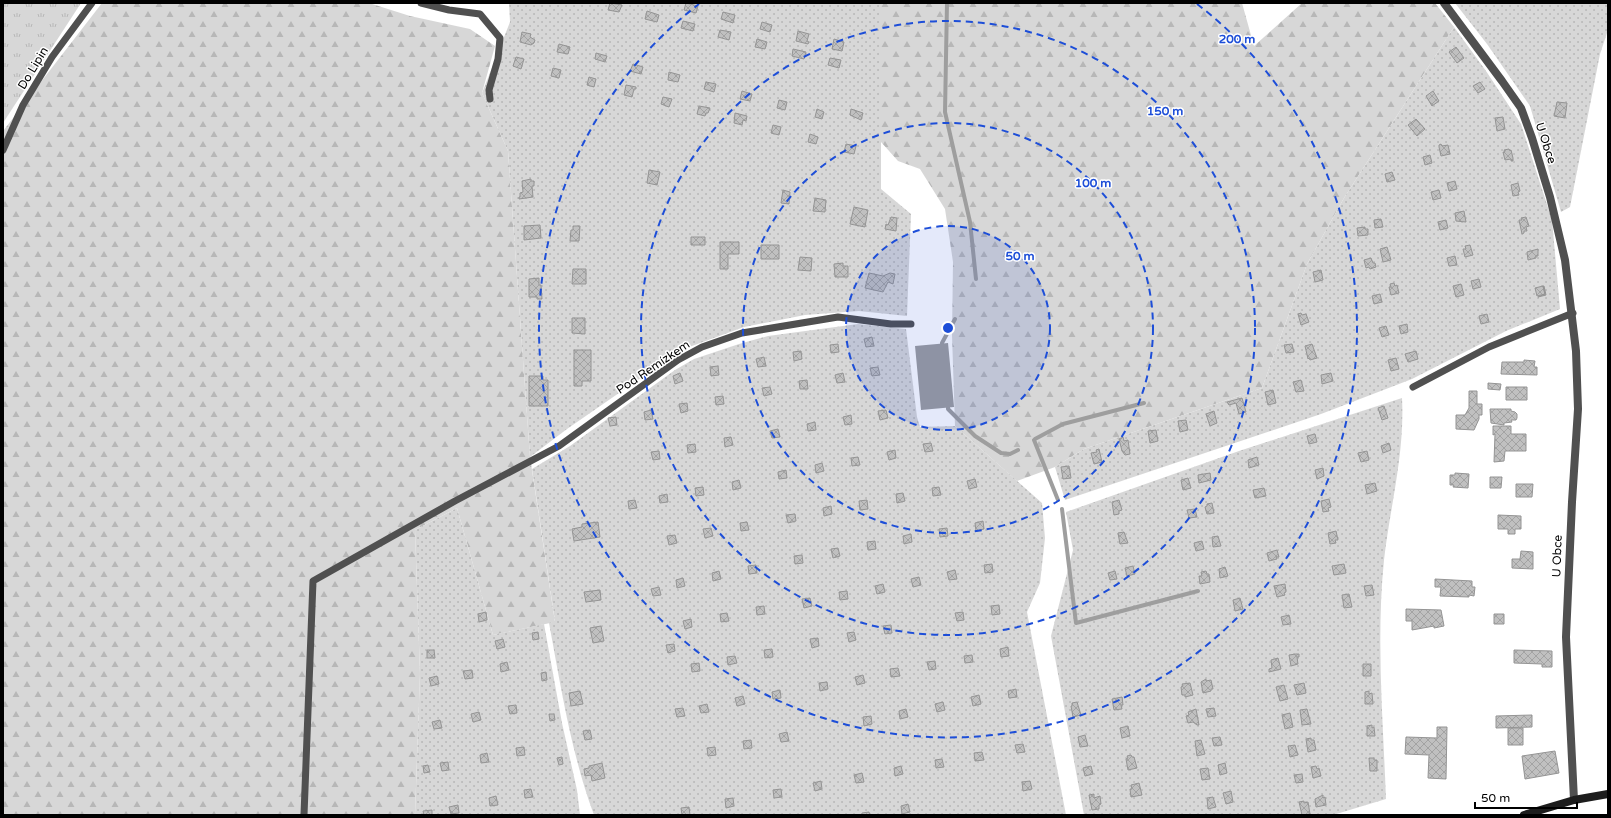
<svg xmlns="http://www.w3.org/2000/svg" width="1611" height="818" font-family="'Varela Round',sans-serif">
<defs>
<pattern id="grass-tufts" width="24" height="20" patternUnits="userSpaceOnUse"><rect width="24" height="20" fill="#d7d7d7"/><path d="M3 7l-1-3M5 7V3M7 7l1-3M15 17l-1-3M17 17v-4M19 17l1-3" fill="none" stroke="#b7b7b7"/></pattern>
<pattern id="forest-firs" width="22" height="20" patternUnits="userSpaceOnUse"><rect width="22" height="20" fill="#d7d7d7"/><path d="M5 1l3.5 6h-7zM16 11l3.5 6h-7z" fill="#b7b7b7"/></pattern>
<pattern id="garden-dots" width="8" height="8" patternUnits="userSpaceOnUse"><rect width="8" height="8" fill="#d7d7d7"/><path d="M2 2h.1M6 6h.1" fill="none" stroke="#b7b7b7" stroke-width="1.8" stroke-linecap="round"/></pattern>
<pattern id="building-cross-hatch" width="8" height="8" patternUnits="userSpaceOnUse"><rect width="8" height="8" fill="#c0c0c0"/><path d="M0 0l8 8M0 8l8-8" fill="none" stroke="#a3a3a3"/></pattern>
</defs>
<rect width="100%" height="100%" fill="#fff"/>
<path fill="url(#grass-tufts)" d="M3,3h78l-78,120z"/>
<path fill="url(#forest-firs)" d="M102,3h267l41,13 60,13 25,17 -13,47 26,58 22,306 25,165 -62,13 -36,-127 -42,22 5,144 -5,141h-412v-684z
M881,3h361l12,43 48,-43h133l19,24 -110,171 -37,66 -45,124 -178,61 -29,18 -38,14 -62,-55 -3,-91 1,-73 -8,-53 -25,-40 -22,-8 -17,-19z"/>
<path fill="url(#garden-dots)" d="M509,3h372v186l30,25 -4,102 -48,-5 -54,4 -61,12 -63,23 -114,79 -37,28 -22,-306 -26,-58 28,-71z
M1455,3h153v27l-8,24 -30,153 -9,5 -31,-106 -43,-62z
M1454,27l32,44 35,53 31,96 8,89 -54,22 -94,48 -91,35 -256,86 -10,-33 29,-18 178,-61 45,-124 37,-66z
M858,324l48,5 11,88 3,10 35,-1 87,77 3,35 -5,45 -13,29 39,203h-472c-23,-62 -33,-128 -45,-192l6,-2 -23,-152 38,-23 105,-76 19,-11 45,-15 29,-8z
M1402,398c3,55 -12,109 -18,162 -8,79 -1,160 2,239l-53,16h-249l-33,-179 22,-86 -7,-38 173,-61z
M457,508l36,127 51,-11 18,99 15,67 3,25h-165l5,-141 -5,-144z"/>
<path fill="#9e9e9e" d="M948,343l6,64 -33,3 -6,-64z"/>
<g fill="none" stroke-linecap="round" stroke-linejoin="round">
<path stroke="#9e9e9e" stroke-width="4" d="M947,3l-2,109 25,110 6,57
M942,348v-5l13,-24
M948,403v6l27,27 26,17 9,1 8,-4
M1035,439l28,-15 81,-21
M1034,440l24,60
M1062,509l14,114 122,-32"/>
</g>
<path fill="url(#building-cross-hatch)" stroke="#949494" d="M610,3l12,2 -3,7 -11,-2z
M686,3l12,3 -2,7 -12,-3z
M647,11l12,4 -2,7 -12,-3z
M723,12l12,3 -2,8 -12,-4z
M683,21l12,3 -2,7 -12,-3z
M762,22l10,3 -2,7 -10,-3z
M720,30l11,2 -2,8 -11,-3z
M798,31l11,3 -2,7 2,1 -1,2 -12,-3z
M522,32l9,2 -1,3 5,3 -1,3 -3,2 -11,-3z
M757,39l10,3 -2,7 -10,-2z
M834,39l10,3 -2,9 -10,-2z
M559,44l11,3 -2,7 -11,-2z
M1456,47l8,11 -7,5 -8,-11z
M793,49l13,3 -2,7 -12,-3z
M596,53l11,3 -2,6 -10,-3z
M516,57l8,2 -3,10 -8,-3z
M830,58l11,2 -2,8 -11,-3z
M633,64l10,3 -2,7 -11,-3z
M553,68l8,2 -2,8 -8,-2z
M669,72l11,3 -2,7 -10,-2z
M589,77l7,2 -2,8 -7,-2z
M706,82l10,2 -2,8 -10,-3z
M1480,82l5,7 -7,4 -5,-7z
M626,85l10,2v2h-2l-2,8 -8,-2z
M742,91l10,3 -2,7 -10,-2z
M1433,91l6,10 -7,5 -6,-10z
M663,97l9,2 -3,8 -8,-3z
M779,100l8,2 -2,8 -8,-2z
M1557,102l10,1 -2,15 -11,-2z
M699,106l11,2 -2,5h-2l-1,3 -8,-2z
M817,109l7,3 -2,7 -7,-2z
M851,109l12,4 -2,7 -11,-5z
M735,113l12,3 -1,5 -3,-1 -1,5 -8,-2z
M1503,117l2,12 -8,2 -2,-13z
M1416,119l9,10 -8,7 -9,-11z
M773,125l8,2 -2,8 -8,-2z
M810,134l8,3 -2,7 -8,-2z
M846,144l10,2 -2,8 -10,-2z
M1441,144l1,2 6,-1 2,9 -9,2 -2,-9v-2z
M1509,149l1,2 1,-1 2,8v3h-2v-2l-6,1 -2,-8h2l-1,-2z
M1430,155l2,8 -7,2 -2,-8z
M649,170l11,2 -3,13 -10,-2z
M1392,172l3,8 -8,2 -2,-8z
M531,179v2h3v5h-2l1,11 -14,2v-2h1v-4l3,-1 -1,-11z
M1455,181l2,8 -8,2 -2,-8z
M1518,183l2,8 -2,1 1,3 -6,1 -2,-11z
M783,190l7,2 -1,12 -8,-1z
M1439,190l2,8 -8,2 -2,-8z
M815,198l11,2 -1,12 -12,-1z
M854,207l14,3 -3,17 -15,-3z
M1464,211l2,11 -10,-1 -1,-8z
M891,217l6,1 -1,13 -11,-2 1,-5 2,1z
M1526,217l3,9 -3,1 1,4h-3v2l-2,1 -3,-14h3l-1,-2z
M1381,219l2,8 -8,1 -1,-8z
M1446,220l2,8 -8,2 -2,-8z
M540,225l1,13 -17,2v-14z
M573,226h7l-1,15h-9l1,-11h2z
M1365,227v2h3v6l-10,1 -1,-8z
M691,237h14v8h-14z
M720,242h19v12h-11v15h-8z
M761,245h18v14h-18z
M1470,245l3,10 -8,2 -2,-8h3l-1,-3z
M1387,247l4,13 -8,2 -3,-13z
M1538,249v7h-2v2l-8,2 -1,-8z
M1455,256l2,9 -8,1 -2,-8z
M800,257l12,1 -1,13 -13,-1z
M1371,258l2,5h2l1,4 -6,2 -1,-2 -3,1 -2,-8z
M843,263v3h5v11h-13l-1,-13z
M573,269h13v15h-14z
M1321,270l2,10 -8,2 -2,-10z
M869,273l14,3 7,-3 5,1 -2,10 -5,-2 -5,10 -18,-4z
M539,278v7h2l1,14h-5v-2h-8v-18z
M1479,279l2,8 -8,2 -2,-8z
M1394,283l1,3 2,-1 2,8 -8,2 -2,-8h2l-1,-3z
M1461,284l3,11 -8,2 -3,-11z
M1543,286h1l2,9 -8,2 7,-3z
M1543,286l2,8 -8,2 -2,-8z
M1380,294l2,8 -8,2 -2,-8z
M1301,313l1,2 4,-1 3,8 -8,3 -3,-11z
M1487,314l2,8 -8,2 -2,-8z
M572,318h13v16l-13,-1z
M1407,324l1,8 -7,2 -2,-8z
M1386,326l3,9 -7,2 -3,-9z
M872,337l2,9 -8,1 -2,-8z
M838,344l1,8 -8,1 -1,-8z
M1292,344l2,8 -8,1 -2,-8z
M1312,344l5,14 -7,2 -1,-2 -1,1 -3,-13z
M574,350h17v31h-9v5h-8z
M801,351l1,8 -8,2 -1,-9z
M1416,351l2,8 -10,3 -3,-8z
M764,357l2,9 -8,1 -2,-8z
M1396,358l3,11 -8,2 -3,-11z
M1524,360l11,1 -1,6h3v8l-36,-1 1,-12h22z
M718,366l1,9 -8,1 -1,-9z
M878,367l2,8 -8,1 -2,-8z
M680,373l3,8 -8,3 -2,-8z
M843,373l2,9 -8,1 -2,-8z
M1331,373l2,8 -11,3 -1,-9z
M529,376h14v4h5v26h-19z
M807,380l1,9h-8l-1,-8z
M1301,380l3,11 -8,1 -3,-10z
M1488,383l13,1 -1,6 -12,-1z
M770,387l2,7 -8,2 -2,-8z
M1506,387h21v13h-21z
M1273,390l3,13 -8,2 -3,-13z
M1469,391h8v13h5v11h-3v4l-5,11 -18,-1v-14h9l4,-7z
M723,396l1,8 -8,1 -1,-8z
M1242,398l4,14 -7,2 -3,-11 -7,2 -2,-3z
M687,403l1,8 -7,2 -2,-9z
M1384,406l4,12 -6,2 -4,-12z
M1490,409h21v2l4,1 2,2v4l-1,2h-5l1,2 -8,1v2l-13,-2z
M651,410l2,9 -8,1 -1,-8z
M886,410l2,8 -8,2 -2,-9z
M1214,411l3,12 -7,3 -4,-12z
M851,415l1,9 -7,1 -2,-8z
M616,417l1,8 -7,1 -2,-8z
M1186,420l2,10 -8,2 -2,-11z
M815,422l1,8 -8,1 -1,-7z
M1493,426h18v8h15v17h-21l-1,10 -10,1 1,-28 -2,1z
M778,429l2,8 -8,1 -2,-7z
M1156,430l2,11 -8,2 -2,-12z
M1315,434l2,8 -8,2 -2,-8z
M731,437l2,8 -8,2 -1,-9z
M1123,437l1,4 4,-1 2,14 -5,1 -3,-4 -3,-12z
M931,443l2,8 -8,1 -2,-8z
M1389,443l2,7 -8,3 -2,-7z
M695,444l1,8 -8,1 -1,-8z
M1099,449l3,13 -8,2 -3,-11 6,-1 -1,-2z
M895,450l1,8 -7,2 -2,-8z
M659,451l1,8 -7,1 -2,-8z
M1367,451l2,9 -8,2 -3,-9z
M858,457l2,8 -8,1 -1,-8z
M1257,457l2,8 -10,3 -1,-8z
M822,463l2,8 -8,2 -1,-8z
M1069,466l2,12 -8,1 -2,-12z
M1323,468l1,8 -7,3 -2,-9z
M786,470l1,8 -8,1 -1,-7z
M1210,473l1,7 -12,3 -1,-8z
M1455,473l14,1 -1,14 -15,-1 1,-2h-4v-10h5z
M1490,477h12l-1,11h-11z
M1188,478l3,10 -8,2 -2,-10z
M975,479l2,8 -8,2 -2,-8z
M739,480l2,8 -8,2 -1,-8z
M1375,483l2,8 -10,3 -2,-9z
M1516,484h17l-1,13h-16z
M703,487l1,8 -8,1 -1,-8z
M939,487l2,8 -8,1 -1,-8z
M1264,488l2,8 -11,2 -2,-8z
M903,493l2,8 -8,2 -1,-9z
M667,494l1,8 -8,1 -1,-7z
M1329,499l2,8 -3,1 1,3 -6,1 -2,-11z
M635,500l2,8 -8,1 -1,-8z
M867,500l1,9 -8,1 -1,-9z
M1119,500l3,10 -3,1v3l-5,1 -2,-13z
M1212,503l2,10 -7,1 -2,-7 2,-1v-2z
M831,506l1,8 -8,2 -1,-8z
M1195,509l2,8 -8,1 -2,-8z
M795,514l1,7 -8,2 -2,-8z
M1498,515l23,1v13h-6v5h-7v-5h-10z
M983,521l1,8 -8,2 -1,-8z
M598,522l2,15 -26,4 -2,-12 10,-2v-3z
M747,522l2,8 -8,1 -1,-8z
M711,528l2,8 -8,2 -2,-9z
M947,528l1,8 -8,1 -1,-8z
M1336,531l2,9h-3l1,3 -6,1 -2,-11z
M1124,532l4,11 -8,1 -2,-11z
M911,534l1,8 -8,2 -1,-8z
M675,535l2,8 -8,2 -2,-9z
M1218,536l3,10 -8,1 -1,-10z
M875,541l1,8 -8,1 -1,-8z
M1202,541l2,8 -8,2 -2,-8z
M838,548l2,8 -7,2 -2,-9z
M1277,550l2,7h-3l1,2 -8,2 -2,-8z
M1521,551l12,1v17l-21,-1v-9h8z
M802,555l1,8 -8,1 -1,-8z
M992,564l1,8 -8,1 -1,-8z
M1344,564l2,9 -12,2 -2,-9z
M756,565l1,8 -8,1 -1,-8z
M1133,566l2,8 -8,2 -2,-8z
M1225,567l3,9 -8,2 -1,-9z
M955,570l2,9 -8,1 -2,-8z
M719,571l2,8 -8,2 -1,-8z
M1115,571l2,8 -7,1 -2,-7z
M1206,571l1,3h2l1,8 -10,2 -1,-8h3l-1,-4z
M919,577l2,8 -8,2 -2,-8z
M683,578l2,8 -8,2 -1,-8z
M1435,579l37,2v6h3l-1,9 -5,-1v2l-29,-1 1,-9h-6z
M883,584l2,8 -8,2 -2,-8z
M1285,584l1,8 -2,1 1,2 -8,2 -3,-11z
M1372,585l2,10 -8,1 -2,-10z
M659,587l2,8 -8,1 -2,-7z
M600,590l1,10 -15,2 -2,-10z
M847,591l1,8 -8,1 -1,-8z
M1349,594l3,13 -8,1 -2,-13z
M810,598l2,8 -8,2 -2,-9z
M1240,598l3,11 -8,2 -2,-11z
M999,605l1,9 -8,1 -1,-9z
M764,606l1,8 -8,1 -1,-8z
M1406,609l35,1 3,16 -10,2v-2l-22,4v-9h-6z
M486,612l1,8 -8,2 -1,-8z
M963,612l1,8 -7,1 -2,-8z
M727,613l2,8 -8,1 -1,-8z
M1494,614h10v10h-10z
M1289,615l2,9 -8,1 -2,-8z
M691,619l1,8 -7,2 -2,-8z
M891,625l1,8 -7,1 -2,-8z
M601,626l3,15 -11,2 -3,-15z
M538,632l1,7 -6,1 -1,-7z
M854,632l2,8 -7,2 -2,-9z
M818,638l1,8 -7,2 -2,-9z
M503,639l2,8 -8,2 -2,-8z
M674,644l1,7 -7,2 -2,-8z
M1008,647l1,9 -8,1 -1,-8z
M772,649l1,8 -8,1 -1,-8z
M427,650h7l1,8h-8z
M1514,650l38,1v16h-10v-3l-28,-1z
M1296,654h3v3h-2l1,7 -7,2 -2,-11z
M972,655l1,7 -8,1 -1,-7z
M735,656l2,7 -9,2 -1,-8z
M1278,658l3,11 -12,3v-3l3,-1 -1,-8z
M935,661l1,8 -7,1 -2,-8z
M507,662l2,8 -8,2 -1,-8z
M699,663l1,8 -8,1 -1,-8z
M1363,664h8v12h-8z
M898,668l2,8 -9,1 -1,-8z
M472,670l1,8 -8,1 -2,-8z
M546,672l1,8 -5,1 -1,-8z
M863,675l2,8 -8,2 -2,-8z
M437,676l2,8 -8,2 -2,-8z
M1206,679v2l5,-1 2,9h-2v2l-8,2 -2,-11z
M827,682l1,7 -8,2 -1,-8z
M1190,683l3,12 -8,2v-2h-3l-1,-8 2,-1 -1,-2z
M1304,683l2,10 -9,2 -3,-10z
M1284,685l4,14 -8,2 -4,-14z
M1016,689l1,8 -8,1 -1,-7z
M780,690l1,8 -8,1 -1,-7z
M580,691l3,13 -12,2 -2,-13z
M1369,691v3l3,-1 1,11h-8v-12z
M979,695l2,9 -8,2 -2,-9z
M743,696l2,8 -8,2 -2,-8z
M1122,697l1,8h-2l1,4 -8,1 -2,-11z
M943,702l2,8 -8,2 -2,-8z
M1077,702l4,13 -8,2 -2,-11h1v-3z
M707,704l2,8 -8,1 -2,-7z
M516,705l1,8 -7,1 -2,-8z
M683,708l2,8 -8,1 -2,-8z
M1214,708l2,8 -8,1 -2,-8z
M906,709l2,8 -8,2 -1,-8z
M1196,709l3,16h-2l-4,-3 -5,1 -2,-7 3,-1 -1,-3z
M1307,709l4,15 -9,1 -2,-15z
M479,712l2,8 -8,2 -2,-8z
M1290,713l3,14 -8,2 -3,-14z
M549,714h5l1,6 -5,1z
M1532,715v12l-36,1v-12z
M871,716l1,8 -8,2 -1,-9z
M440,720l2,8 -8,1 -2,-7z
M1372,725v3l2,-1 1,9h-8v-10z
M1128,726l2,10 -8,2 -2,-10z
M1437,727h10l-1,52 -18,-1 1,-23 -24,-1 1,-17 31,1z
M1508,728h15v17h-15z
M590,730l2,9 -7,1 -2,-9z
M787,732l2,9 -8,1 -2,-8z
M1085,735l3,11 -8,1 -2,-10z
M1220,737l2,8 -8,1 -2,-8z
M1311,738v2h3l2,10 -8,2 -2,-13z
M751,740l1,8 -8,1 -1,-8z
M1201,740l4,14 -8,2 -2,-15z
M1023,744l2,8 -8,1 -2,-8z
M1295,745l3,10 -8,2 -2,-11z
M524,747l1,8 -8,1 -1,-8z
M715,747l1,8 -8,1 -1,-8z
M1555,751l4,22 -34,6 -3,-23z
M982,752l2,8 -9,1 -1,-8z
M487,753l2,9 -8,1 -1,-8z
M1131,755l1,2h2l3,11 -9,2 -2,-11 2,-1 -1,-2z
M562,757l1,7 -4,1 -2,-7z
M1369,758h5v2h3v11h-7z
M942,759l2,8 -8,1 -1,-8z
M448,762l1,8 -7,1 -2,-8z
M602,763l3,15 -13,3 -1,-6 -6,1 -1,-7 5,-1v-2z
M1225,763l2,10 -7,2 -2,-10z
M428,765l2,7 -6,1 -1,-7z
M901,766l2,8 -8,2 -1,-8z
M1091,766l2,8 -8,2 -2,-8z
M1316,766l1,3 2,-1 2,8 -8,2 -2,-11z
M1208,768l2,11 -8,1 -2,-11z
M862,773l2,9 -8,1 -2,-8z
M1302,774l1,8 -7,1 -2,-8z
M821,781l1,8 -7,2 -2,-8z
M1030,781l2,8 -9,2 -1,-9z
M1139,783l3,12 -11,2 -1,-8h2l-1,-4z
M531,789l2,8 -8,1 -1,-8z
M781,789l1,8 -8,1 -1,-8z
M1231,791l2,11 -7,2 -3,-11z
M1094,794v4l6,-2 1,8 -2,1v4l-7,1 -3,-15z
M1323,795v3l2,-1 1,8 -10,2 -1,-8z
M496,796l2,9 -8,1 -1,-8z
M1213,797l3,10 -8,2 -1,-11z
M733,798l1,8 -8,2 -1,-9z
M1304,801v2l4,-1 2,12 -8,1 -3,-13z
M908,804l2,8 -8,2 -1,-8z
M458,805l1,8 -8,1 -2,-7z
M689,807l1,8h-8l-1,-7z
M432,810v5h-8l-1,-4z
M869,812l1,3h-8v-2z"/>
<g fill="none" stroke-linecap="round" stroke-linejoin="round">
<path stroke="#505050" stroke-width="7" d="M421,3l28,7 31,4 20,24 -2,21 -9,31 1,9
M3,150l20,-45 29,-48 40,-54
M1413,387l76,-40 84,-34
M304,815l9,-234 142,-80 104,-55 119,-86 24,-13 40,-14 96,-16 53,7h20"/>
<path stroke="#505050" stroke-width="8" d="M1444,3l58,78 19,27 11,30 18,59 15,63 11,91 2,58 -6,93 -6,135 8,163"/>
<path stroke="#1d1d1d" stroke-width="8" d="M1524,815l50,-15 34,-6"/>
</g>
<circle cx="948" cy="328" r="102" fill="#1d4ed8" fill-opacity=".12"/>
<g fill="none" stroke="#1d4ed8" stroke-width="2" stroke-dasharray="7 5">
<circle cx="948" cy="328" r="102"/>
<circle cx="948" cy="328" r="205"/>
<circle cx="948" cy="328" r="307"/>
<path d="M1197 4A409 409 0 1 1 699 4"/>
</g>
<g text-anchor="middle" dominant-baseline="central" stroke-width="3" stroke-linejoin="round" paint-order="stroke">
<g font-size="12" fill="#000" stroke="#fff">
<text transform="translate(33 68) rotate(-59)">Do Lipin</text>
<text transform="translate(1546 143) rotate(72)">U Obce</text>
<text transform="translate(653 367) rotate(-34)">Pod Remízkem</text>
<text transform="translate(1557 556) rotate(-88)">U Obce</text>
</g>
</g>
<circle cx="948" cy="328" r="6" fill="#1d4ed8" stroke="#fff" stroke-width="2"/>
<g font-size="12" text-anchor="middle" font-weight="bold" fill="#1d4ed8" stroke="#fff" stroke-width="3" stroke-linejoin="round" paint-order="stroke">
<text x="1237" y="43">200 m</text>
<text x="1165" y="115">150 m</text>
<text x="1093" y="187">100 m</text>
<text x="1020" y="260">50 m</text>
</g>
<rect width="1611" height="818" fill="none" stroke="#000000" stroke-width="8"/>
<path d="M1475 802v6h102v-6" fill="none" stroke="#000000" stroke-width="2"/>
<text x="1481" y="802" font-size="12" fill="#000000" stroke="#ffffff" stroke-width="3" paint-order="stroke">50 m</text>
</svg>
